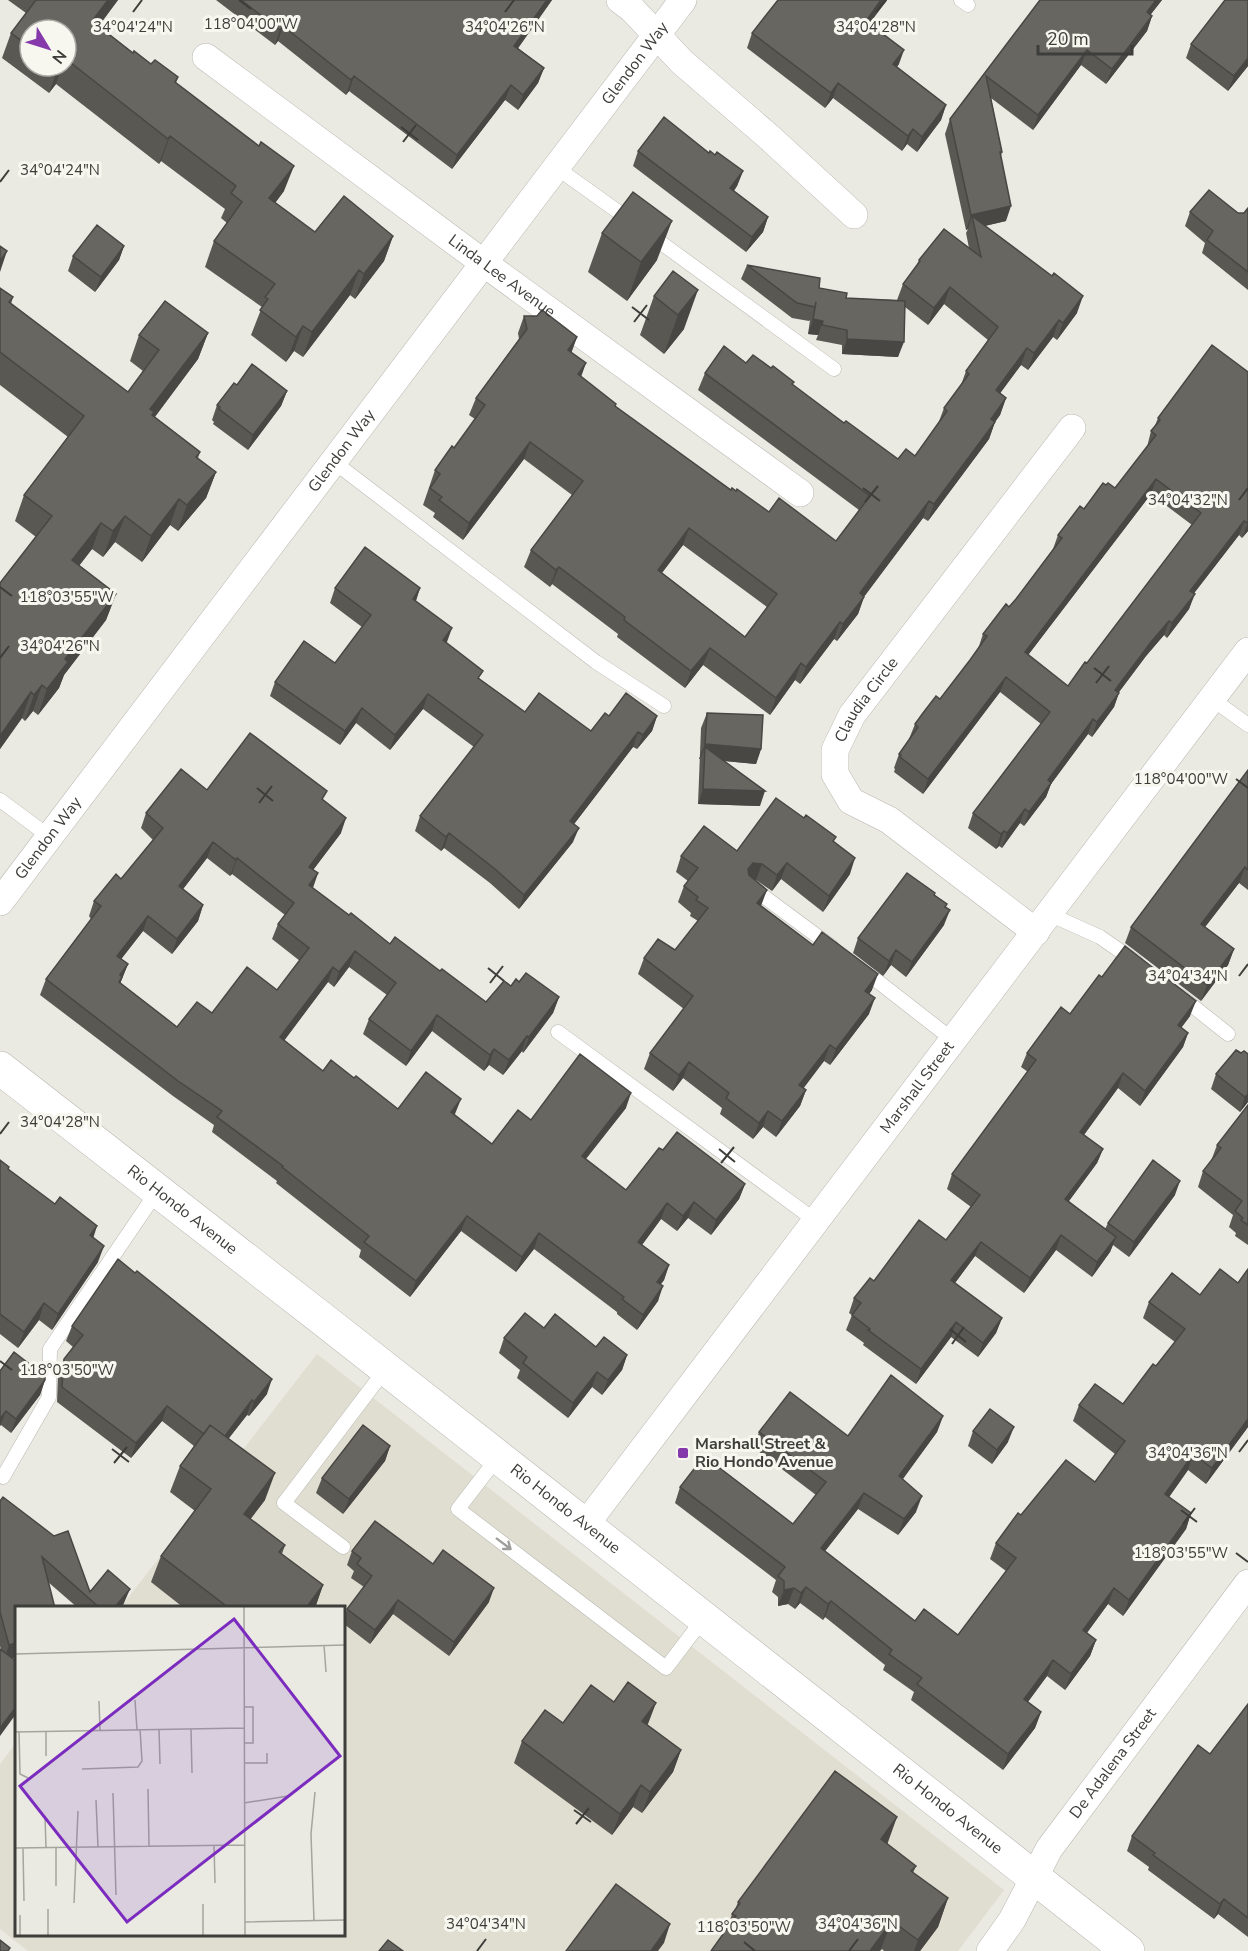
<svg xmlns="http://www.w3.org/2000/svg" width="1248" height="1951" font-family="'Nunito Sans',sans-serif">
<rect width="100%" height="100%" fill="#eaeae3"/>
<path fill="#dfded1" d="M317,1354l687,536 -46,61h-930l-28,-22v-165l16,-21v191h328v-326l-223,-1z"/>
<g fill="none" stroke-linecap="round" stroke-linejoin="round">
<defs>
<path id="service" d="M961,0l7,5
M557,168l74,53
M649,234l185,135
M334,462l262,200 68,44
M1212,699l36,26
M0,800l50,37
M751,887l81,60
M1049,914l51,23 36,25
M862,969l91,71
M1180,996l48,38
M558,1032l258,189
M498,1457l-40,52 208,159 38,-50
M3,1477l46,-80 1,-48 108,-159
M343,1547l-59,-44 101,-133"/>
<g id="minor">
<path d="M620,0l12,9 50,53 87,75 85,78"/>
<path id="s1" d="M206,57l279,207 315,229"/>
<path id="s2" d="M0,902l683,-902"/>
<path id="s3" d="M1036,932l-147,-112 -38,-19 -16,-27v-24l17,-35 220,-287"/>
<path id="s4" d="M586,1524l662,-873"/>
<path id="s5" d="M990,1951l22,-31 37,-71 199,-266"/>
</g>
<g id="tertiary">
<path id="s6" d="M0,1068c377,293 753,587 1128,883"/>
</g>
</defs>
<use href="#service" stroke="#b8b7b1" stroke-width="15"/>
<use href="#minor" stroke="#b8b7b1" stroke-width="28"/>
<use href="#tertiary" stroke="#b8b7b1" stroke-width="34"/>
<use href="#service" stroke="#fff" stroke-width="14"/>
<use href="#minor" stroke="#fff" stroke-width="27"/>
<use href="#tertiary" stroke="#fff" stroke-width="33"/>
</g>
<path fill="#595853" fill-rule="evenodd" d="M8,0h110l-19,26 34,27 18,11 27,13 -2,6 108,108 -9,12 40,29 78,4 -9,25 -29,38 -5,-4 -47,62 -9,-6 -8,11 -35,-27 11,-28 -57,-40 9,-26 13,-18 -6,-5 4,-9 -64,-48 -2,3 -103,-80 -7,9 -47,-35 9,-25 15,-20zM30,30h36v36h-36z
M216,0h336l-34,48 26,20 -6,15 -20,27 -13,-10 -53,69 -103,-78 -3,4 -68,-54 -3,4z
M778,0h109l-18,24 30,40 -2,3 49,38 -5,15 -24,32 -10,-8 -5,7 -69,-53 -8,10 -78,-60 5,-15z
M1040,0h122l-12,15 2,1 -5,15 -41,53 -25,-19 -48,65 -42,-32 11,54 -1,4 5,65 -21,5 92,87 -20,27 -4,-3 -25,33 -7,-5 -21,28 6,5 -6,17 -5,7 -6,17 -61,82 -5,-3 -59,79 -6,17 -21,27 -3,-2 -34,45 -5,-4 -25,35 -67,-50 -18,23 -68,-51 1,-3 -66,-50 -2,3 -26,-20 7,-17 41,-55 -48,-36 -61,81 -30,-23 2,-4 -12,-8 12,-35 19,-22 21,-29 -6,-4 7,-17 43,-59 -1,-6 6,-17 53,21 -6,15 10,25 34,30 116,83 38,22 67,29 23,-31 -161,-120 7,-17 41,-10 47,22 51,38 54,36 17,-3 23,-32 6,-16 17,-23 5,-14 22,-31 -44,-36 -16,21 -23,-18 -7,50 -56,-3v-9l-26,-5 2,-5 -10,-1 2,-14 -1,1 -17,-3 -51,-39 6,-14 72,23 27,10 51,2 6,-16 13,-17 3,-7 50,-12 -3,-15 2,-4 -2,1 -21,-96 5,-15zM683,545l84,62 -22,30 -83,-64z
M1248,0v66l-20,25 -42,-33 5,-14z
M638,151l71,2 6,2 28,16 -6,15 -3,5 34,26 -5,15 -17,20 -113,-86z
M1248,208v82l-46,-37 3,-10 -20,-17 5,-14 48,1h6z
M602,233l55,27 -30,41 -39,-29z
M124,246l-5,14 -24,32 -27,-21 5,-15z
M673,271l11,58 -20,25 -24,-19 14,-39z
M0,288l13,9 -2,7 117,88 15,-21 -13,-10 9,-26 69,-2 -10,26 -43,58 45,35 -2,6 18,14 -10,26 -28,33 -8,-6 -28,37 -27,-20 -12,15 -11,-8 -13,17 37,28 -10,26 -42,55 -5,13 -21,27 -5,-4 -8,10 -3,-3 -22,31v-166l36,-46 -21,-16 9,-26 44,-58 -68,-52z
M1248,372v159l-6,7 -3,-3 -17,22 -28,36 -5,16 -22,29 -3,-3 -18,21 -27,36 -5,15 -22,30 -4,-3 -37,50 -5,13 -22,29 -4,-3 -18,25 -3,-2 -3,3 -28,-21 5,-15 68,-89 -41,-32 -77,102 -29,-22 1,-3 -1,-1 5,-14 10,-15 6,-15 25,-25 30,-39 8,-11 5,-15 33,-35 37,-50 5,-14 48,-50 9,3 32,-41 4,-16 3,-3 4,-10zM1151,494l41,31 -105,138 -19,23 -40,-31z
M237,385l50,6 -6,15 -33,44 -35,-26 1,-2 -2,-2 5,-15z
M335,588h85l-4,13 30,42 34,36 45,33 66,19 18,-15h48l-5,15 -15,18 -4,-2 -59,77 -1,18 -54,67 -29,-26 -46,-35 -3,3 -26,-20 5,-15 54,-69 -51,-38 -33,41 -34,-27 -16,22 -70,-49 5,-14 60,-19 27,-36 -32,-24z
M707,713l54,36 -5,15 -32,-3 36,45 -62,-2 3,-76z
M1248,770v120l-9,-7 -34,44 29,22 -6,16 -27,36 -76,-58 6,-16z
M207,790l117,11 17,32 -28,37 5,3 -5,15 36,27 41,29 50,27 46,31 33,-20 40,15 -6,16 -30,40 -1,-2 -19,24 -14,-10 -5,6 -52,-40 -26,35 -43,-32 6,-15 18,-24 -38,-28 -15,20 -6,-5 -44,58 39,31 31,7 44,31 57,5v1l37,29 39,-24 95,-12 -40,51 40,31 37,-40 82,34 -6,15 -28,36 -23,-17 -11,13 -16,-12 -19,26 27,20 -5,15 -3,4 -3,17 -21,29 -20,-16v-2l-83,-63 -18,23 -55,-41 -51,66 -51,-40 2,-7 -85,-67 1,-2 -65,-49 2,-7 -41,-29 -133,-101 6,-16 45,-60 -2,-3 5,-15 27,-22 32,-39 -12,-12 5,-15zM207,858l23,18 2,-2 53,41 -7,9 -6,15 28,22 -23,29 -65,23 -35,14 -57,-44 8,-19 -7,-5 22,-28 29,23 26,-33 5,-16 -20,-16z
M834,842l16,32 -27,38 -42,-33 -9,12 -16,-11 -2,-1 7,27 111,84 -3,4v20l-39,51 -6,-4 -21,27 3,2 -6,16 -24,31 -13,-10 -10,12 -33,-25 2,-6 -39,-30 -10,13 -29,-22 6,-16 34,-44 -46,-35 6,-16 31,-8 23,-29 -8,-5 1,-3 -13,-11 6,-16 4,-5 -12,-9 5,-16z
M935,895l12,9 -2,4 -1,17 -38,52 -15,-12 -8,11 -30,-23 5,-15z
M1070,1014l120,2 -9,12 7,5 -5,14 -43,59 -22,-18 -34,47 19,14 -6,14 -28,38 36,28 3,-6 67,-28 -46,62 -16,-12 -3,7 -18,25 -36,-27 -32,43 -49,-37 -20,27 47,35 -6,15 -18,24 -27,-20 -35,47 -53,-39 1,-2 -18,-13 6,-15 -3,-2 5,-15 20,-17 72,-41 25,-33 -24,-18 5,-15 76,-102 -7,-5 6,-14z
M1241,1053l7,1v48l-8,10 -29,-23 5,-15z
M1248,1105v140l-13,-9 1,-3 -7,-6 4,-12 -35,-28 5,-16 8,-10 6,-16z
M0,1160l8,10 85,68 5,24 -46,68 -13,-10 -21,28 -18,-14z
M1248,1269v158l-42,57 -18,-14 -19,27 22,16 -5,16 -63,87 -15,-12 -21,29 9,7 -6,16 -25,34 -18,-14 -19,26 13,10 -6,16 -32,42 -92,-70 3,-8 -31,-22 2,-5 -60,-48 -2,3 -23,-17 -5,6 -7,-5 -10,2v-9l-6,-5 4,-12 -101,-77 5,-16 113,37 23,-29 -62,-47 5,-16 89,4 95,-20 -6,16 -34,47 13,33 -18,23 -40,-26 -33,42 90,70 43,14 48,-64 -16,-12 6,-16 25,-28 74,-33 20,-28 -42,-33 6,-16 44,-1 33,-38 19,-24 -32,-24 6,-16 51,-7 38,-12z
M72,1326l195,68 -18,22 -2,-1 -19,24 37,61 -15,19 35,26 -3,9 41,31 -8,23h-131l-33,-26 10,-26 34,-45 -25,-19 10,-26 14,-20 -32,-25 -31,37 -74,-56 1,-28 6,-15 9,-12 -7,-6z
M544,1328l52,19 31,8 -5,15 -20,25 -10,-8 -24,31 -51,-40 3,-8 -21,-17 5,-15z
M0,1371l45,9 -5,15 -29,38 -10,-8 -1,1z
M973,1431l35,11 -16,22 -24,-18z
M390,1446l-5,15 -42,53 -27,-21 6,-15z
M0,1501l90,91 34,11 -3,5h-43l-30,-26 -32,26v49l-4,1 -11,-8 -1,-4z
M352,1551l81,13 56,38 -40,54 -56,-42 -23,30 -26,-20v-6l3,-9 17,-22 -13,-9 3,-7 -7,-6z
M1248,1704v233l-30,-23 -4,5 -66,-49 1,-3 -22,-16 5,-15 78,-82z
M563,1723l84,2 34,25 -8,22 -31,41 -9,-6 -21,28 -98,-72 8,-22z
M887,1844l29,22 -3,7 35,25 -10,29 -18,24h-36l-2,-2 -2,2h-169l16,-21 5,-16 3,-4 3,-8z"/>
<path fill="#484744" d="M108,0h10l-35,46 9,-25z
M547,0h5l-43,61 5,-15z
M881,0h6l-27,36 6,-15z
M1156,0h6l-21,27 6,-15z
M1152,16l-5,15 -41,53 6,-15z
M283,26l-5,15 -3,4 5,-15z
M904,50l-5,14 -12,15 6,-15z
M1087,50l-6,15 -48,65 5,-15z
M1248,58v8l-20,25 6,-15z
M59,66h3l-6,18 -7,9z
M544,68l-6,15 -20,27 5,-15z
M354,76l-5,15 -3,4 5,-15z
M838,83l-5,15 -8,10 6,-15z
M511,85l-6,15 -53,69 5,-14z
M946,105l-5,15 -24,32 5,-15z
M913,129l-6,15 -5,7 6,-15z
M170,136l-9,25 -2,3 9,-25z
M294,166l-10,25 -24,32 9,-25z
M743,171l-6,15 -13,17 6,-15z
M1011,206l-5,15 -31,7 -3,-12 -4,13 -2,1 5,-15z
M768,217l-5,15 -17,20 6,-15z
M672,221l-15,39 -30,41 14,-39z
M393,236l-9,25 -29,38 9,-25z
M124,246l-5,14 -24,32 6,-15z
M7,251l-7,21v-11z
M359,270l-9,25 -47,62 9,-25z
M950,287l-6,17 -16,21 6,-17z
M698,290l-14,39 -20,25 14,-39z
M1083,296l-6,17 -20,27 6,-17z
M813,319l10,2 -5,14 -10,-1z
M1059,320l-6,17 -25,33 6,-17z
M303,326l-9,25 -8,11 10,-25z
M208,333l-10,26 -48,64v-14z
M577,337l-6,17 -3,-4z
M847,339l57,3 -6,15 -56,-3z
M1027,348l-6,17 -31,42 6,-17z
M586,363l-6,17 -2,-6z
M287,391l-6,15 -33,44 5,-15z
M1006,398l-6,17 -15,21 6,-17z
M995,422l-6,17 -61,82 6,-17z
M530,442l-6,17 -61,81 6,-17z
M216,472l-10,26 -28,33 9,-26z
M1156,479l-5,15 -132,173 6,-15z
M179,499l-9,26 -28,37 9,-26z
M929,501l-6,17 -67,89 8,-10 -6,17 -21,27 6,-17 17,-31z
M125,516l-10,26 -12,15 10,-26z
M1244,521l-5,14 -54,70 5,-14z
M101,523l-9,26 -29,37 9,-26z
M1248,523v8l-6,7z
M689,528l-6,17 -32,42 7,-17z
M559,567l-7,17 -2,3 6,-17z
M420,588l-5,15 -2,-4z
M116,594l-10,26 -42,55 -5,13 -21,27 9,-26 18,-30z
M1195,594l-6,15 -22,29 5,-15z
M1169,621l-5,14 -18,21 -36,48 5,-14 36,-48z
M840,622l-6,17 -34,45 6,-17z
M452,628l-5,14 -10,13 6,-15z
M710,648l-7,17 -18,23 6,-17z
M801,663l-6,17 -25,35 6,-17z
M1006,677l-6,15 -77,102 5,-15z
M42,685l-9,26 -8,10 9,-26z
M31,692l-9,26 -22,31v-13z
M1119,693l-5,14 -22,30 5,-15z
M428,694l-5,15 -33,41 5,-15z
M362,708l-6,15 -16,22 5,-14z
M657,716l-5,15 -15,18 6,-14z
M1093,719l-5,15 -37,50 -5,13 -22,29 5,-14 19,-32z
M638,732l-5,15 -68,89 5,-15z
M705,744l56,5 -5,15 -52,-5 1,-12 -5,12h-1z
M703,789l62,2 -5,15 -62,-2z
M1025,809l-5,14 -18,25 5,-15z
M346,818l-5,15 -37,49 5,-15z
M579,828l-6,14 -54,67 5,-14z
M1004,831l-5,15 -3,3 5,-15z
M449,833l-5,15 -3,3 5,-14z
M213,842l-6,16 -34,44 6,-16z
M237,858l-5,16 -2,2 6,-16z
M855,858l-5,16 -27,38 6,-16z
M753,863l9,1 -6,16 -9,-1 1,-10z
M787,863l-6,16 -9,12 5,-16z
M1245,867l-6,16 -44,57 6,-16z
M318,873l-6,16 -3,-4z
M767,890l-6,16 -4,-3z
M203,905l-5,16 -26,33 5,-15z
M950,910l-6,15 -38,52 6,-15z
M148,916l-5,15 -31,40 5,-15z
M1234,949l-6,16 -27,36 6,-16z
M896,950l-5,15 -8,11 6,-15z
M355,951l-6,16 -15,20 5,-15z
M128,964l-6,15 -5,13 3,-17z
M333,967l-5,15 -53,71 5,-16z
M878,974l-6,16 -12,17 5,-16z
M559,997l-6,16 -30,40 6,-16z
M875,998l-6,16 -39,51 6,-16z
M1196,1001l-6,15 -18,24 6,-15z
M437,1015l-5,16 -26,35 5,-15z
M1188,1033l-5,14 -43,59 5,-15z
M527,1036l-5,15 -19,24 6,-15z
M830,1045l-6,16 -30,40 5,-16z
M494,1049l-5,16 -5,6 6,-16z
M689,1062l-6,16 -10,13 6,-16z
M1123,1073l-5,15 -43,59 5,-15z
M806,1090l-6,16 -24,31 6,-16z
M631,1093l-5,15 -50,63 6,-15z
M1248,1094v8l-8,10 5,-15z
M461,1099l-6,15 -10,13 6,-15z
M768,1111l-5,16 -10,12 6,-16z
M1103,1149l-6,14 -37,50 5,-14z
M1180,1181l-5,14 -46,62 5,-15z
M745,1184l-6,15 -28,36 5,-15z
M694,1202l-6,16 -11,13 6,-15z
M667,1203l-6,16 -28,38 5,-15z
M467,1216l-6,15 -51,66 6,-16z
M97,1226l-5,16 -2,-7z
M539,1233l-5,16 -18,23 6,-15z
M1061,1235l-5,15 -32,43 6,-15z
M1116,1237l-6,15 -18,25 5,-15z
M981,1242l-6,14 -29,39 5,-15z
M104,1246l-6,16 -46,68 6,-16z
M669,1265l-5,15 -13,17 6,-15z
M663,1286l-5,15 -21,29 6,-15z
M44,1303l-5,17 -21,28 6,-16z
M1002,1318l-6,15 -18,24 5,-14z
M956,1322l-5,15 -35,47 5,-15z
M627,1355l-5,15 -20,25 6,-15z
M597,1372l-5,15 -24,31 5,-15z
M272,1379l-5,15 -18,22 5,-14z
M45,1380l-5,15 -29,38 5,-14z
M252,1400l-5,15 -35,45 6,-14z
M167,1406l-5,15 -31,37 5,-15z
M6,1411l-6,15v-7z
M943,1416l-6,16 -44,60 6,-16z
M1248,1419v8l-42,57 6,-16z
M1014,1427l-6,15 -16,22 5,-14z
M390,1446l-5,15 -42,53 6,-15z
M1193,1454l-5,16 -28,40 5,-16z
M275,1473l-10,27 -31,41 10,-27z
M864,1493l-6,16 -43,55 6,-16z
M922,1496l-6,16 -18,23 6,-16z
M1191,1513l-5,16 -63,87 6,-16z
M323,1585l-8,23h-9z
M806,1587l-6,16 -5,6 6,-16z
M494,1588l-5,14 -40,54 5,-14z
M794,1588l-6,16 -10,2 6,-16z
M1114,1588l-6,16 -31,42 6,-16z
M130,1589l-6,14 -3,5h-7z
M398,1600l-5,14 -23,30 5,-14z
M831,1601l-6,16 -2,3 5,-16z
M1096,1640l-6,16 -25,34 6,-16z
M16,1643v14l-12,3 5,-15z
M1053,1660l-6,16 -29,39 6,-16z
M656,1703l-8,21 -14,19 8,-22z
M16,1707v7l-16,22v-8z
M1041,1712l-6,16 -32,42 5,-16z
M681,1750l-8,22 -31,41 8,-21z
M641,1785l-8,22 -21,28 8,-21z
M897,1817l-10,28 -6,-6z
M948,1898l-10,29 -18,24h-6l4,-11z
M1224,1899l-6,15 -4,5 6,-15z
M892,1921l-12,30h-10z
M670,1924l-6,19 -6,8h-7z"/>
<path fill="#676661" stroke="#484744" stroke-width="1.5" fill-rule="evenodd" d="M36,0h72l-16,21 41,32 1,-2 17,13 4,-4 23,17 -3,5 84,64 2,-4 33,24 -25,32 46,34 29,-36 49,40 -29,38 -5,-4 -47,62 -9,-6 -7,11 -36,-27 8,-11 -3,-2 10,-13 -61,-43 28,-39 -11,-9 5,-7 -66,-50 -2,3 -102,-80v-29h-36v17l-19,-14z
M241,0h306l-33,46 30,22 -21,27 -12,-10 -54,70 -103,-79 -3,4 -68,-54 -3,4z
M778,0h103l-15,21 38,29 -11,14 53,41 -24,32 -9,-8 -5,7 -70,-53 -7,10 -79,-60z
M1040,0h116l-9,12 5,4 -40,53 -25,-19 -49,65 -52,-39 16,76h-2l11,54 -40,9 -21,-96z
M1225,0h23v58l-14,18 -43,-32z
M664,117l45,36 1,-2 5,4 2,-3 26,19 -13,17 38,29 -16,20 -114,-86z
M1209,190l29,23h6l4,-5v64l-41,-32 6,-9 -23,-19z
M633,192l39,29 -31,41 -39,-29z
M972,216l80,60 2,-3 29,23 -20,27 -4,-3 -25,33 -7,-5 -31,42 10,8 -15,21 4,3 -61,82 -5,-3 -44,58 -25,34 4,4 -21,27 -3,-2 -34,45 -5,-4 -25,35 -66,-50 -19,23 -67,-51 1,-3 -66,-50 -3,3 -25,-20 52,-69 -53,-39 -61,81 -30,-23 3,-3 -12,-9 10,-14 -5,-4 17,-24 2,2 31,-43 -9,-7 51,-69 -3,-13h13l5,-6 35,27 -9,13 18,13 -8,11 38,30 -1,2 116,84 1,-2 4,3 1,-2 32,23 10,-14 57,43 34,-45 -165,-123 19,-27 22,17 7,-8 18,13 2,-2 21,16 -2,2 52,39 2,-2 52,38 8,-10 9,7 32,-45 -3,-3 25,-34 -3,-3 32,-44 -48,-40 -16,21 -31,-24 17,-23 -1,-1 25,-31 37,28zM689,528l88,66 -32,43 -87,-67z
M97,225l27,21 -23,31 -28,-21z
M0,246l7,5 -7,10z
M747,265l73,13 -1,10 28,5 -1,5 59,3 -1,41 -57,-3v-9l-25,-5 1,-4 -10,-2 3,-17 -1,5 -18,-4z
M673,271l25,19 -20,25 -24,-19z
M0,288l13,9 -4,5 119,90 31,-42 -20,-15 26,-34 43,32 -58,76 4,3 -2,3 48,37 -4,5 20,15 -29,33 -8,-6 -28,37 -26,-20 -12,15 -12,-8 -29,37 44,34 -51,65 3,3 -21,27 -5,-4 -8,10 -3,-3 -31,44v-153l52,-67 -28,-21 60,-79 -84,-64z
M1212,345l36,27v151l-4,-2 -54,70 5,3 -23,29 -3,-2 -18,21 -36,48 4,3 -22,29 -4,-3 -45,61 3,3 -22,29 -4,-3 -18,24 -3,-2 -3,3 -28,-21 77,-101 -44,-35 -78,102 -28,-22 1,-2 -2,-1 19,-27 -3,-3 8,-11 13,-17 4,3 30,-39 17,-24 -4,-2 23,-30 3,3 7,-8 46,-61 -4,-3 22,-29 4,3 19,-26 3,2 2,-2 7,5 41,-53 -5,-4 9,-11 -2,-2zM1156,479l45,34 -114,150 -2,-1 -17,24 -43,-34z
M252,364l35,27 -34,44 -34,-26 1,-2 -3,-2 17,-22 3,2z
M365,547l55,41 -7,11 39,29 -9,12 40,31 -5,7 47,34 14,-19 52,38 14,-18 4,3 17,-23 31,23 -14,19 -5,-3 -68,89 9,7 -55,67 -29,-26 -46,-36 -3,4 -26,-21 63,-81 -55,-41 -33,41 -33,-27 -17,23 -70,-49 29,-41 31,22 36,-48 -36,-27z
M707,713l56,2 -2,34 -56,-5z
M250,733l77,58 -5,8 24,19 -37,49 9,6 -9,12 40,30 2,-2 39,31 5,-7 45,34 2,-2 44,33 18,-21 7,5 5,-7 3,3 7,-9 33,24 -30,40 -2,-1 -18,24 -15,-11 -4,6 -53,-40 -26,36 -42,-32 27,-36 -41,-32 -16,21 -6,-5 -53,70 43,34 8,-11 23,18 2,-2 42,33 28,-37 35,27 -10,13 41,32 26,-34 13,10 49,-66 51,39 -49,63 44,34 33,-42 4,2 14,-18 68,52 -29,36 -22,-18 -11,14 -16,-13 -29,39 31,23 -12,17 6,4 -20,29 -21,-16 2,-2 -85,-64 -17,24 -55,-41 -51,65 -52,-39 5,-6 -87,-69 1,-1 -66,-49 5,-6 -44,-30 -132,-102 55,-73 -7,-5 22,-27 5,5 42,-51 -17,-15 35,-44 26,21zM213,842l23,18 1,-2 57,45 -16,21 31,24 -32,42 -30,-23 -35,46 -15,-11 -20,25 -58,-45 3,-5 -2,-2 8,-11 -11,-8 31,-40 29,23 26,-34 -24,-19z
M705,747l60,44 -62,-2z
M1248,770v100l-3,-3 -44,57 33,25 -27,36 -76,-58z
M776,798l28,20 2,-3 30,22 -3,4 22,17 -26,38 -42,-33 -10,12 -15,-11 -9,-1 -5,6 1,6 18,15 -10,13 56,42 9,-13 56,42 -13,17 10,7 -39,51 -6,-4 -31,40 7,5 -24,31 -14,-10 -9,12 -33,-25 3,-5 -40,-31 -10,13 -29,-22 43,-57 -49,-38 14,-19 17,11 33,-42 -12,-8 2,-3 -14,-11 14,-18 -17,-12 23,-30 33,25z
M907,873l28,20 -1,2 13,9 -2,3 5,3 -38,52 -16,-12 -7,11 -31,-23z
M1125,946l71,55 -18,24 10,8 -43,58 -22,-18 -43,59 23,17 -38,50 51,38 -19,25 -36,-27 -31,43 -49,-36 -30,38 51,38 -19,25 -27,-21 -35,47 -53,-39 2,-1 -18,-14 9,-12 -7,-5 16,-20 4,3 45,-61 27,20 34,-45 -28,-21 84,-114 -9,-7 34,-46 9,7 29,-39 3,2z
M1236,1050l5,3 3,-2 4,3v40l-3,3 -29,-23z
M1248,1105v120l-7,-5 2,-2 -8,-7 7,-10 -39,-30 18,-23 -4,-3z
M0,1160l9,7 -1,2 47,35 5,-7 37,29 -7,9 14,11 -46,68 -14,-11 -20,29 -24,-18z
M1153,1160l27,21 -46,61 -26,-19z
M118,1259l17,14 2,-2 135,108 -18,23 -2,-2 -27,36 -15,-11 -6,9 -37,-28 -31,37 -74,-56 2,-28 19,-24 -11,-9z
M1220,1269l18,14 10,-14v150l-36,49 -19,-14 -28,40 26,19 -62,87 -15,-12 -31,42 13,10 -25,34 -18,-14 -29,39 17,13 -33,42 -91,-70 5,-6 -33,-24 3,-4 -61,-49 -3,3 -22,-17 -5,6 -7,-5 -10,2v-9l-6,-5 7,-9 -105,-80 24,-31 89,68 33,-42 -67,-50 31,-40 58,44 43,-61 52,41 -44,60 23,20 -18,23 -40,-26 -43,55 94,73 9,-12 34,26 58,-77 -20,-15 22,-30 3,2 45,-55 29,22 30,-41 -46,-36 16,-21 28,20 30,-40 3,2 29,-37 -36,-27 23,-29 28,22z
M525,1313l19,15 11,-14 41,33 8,-10 23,18 -19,25 -11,-8 -24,31 -50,-40 4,-6 -23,-19z
M14,1352l31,24v4l-29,39 -10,-8 -6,8v-48z
M990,1409l24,18 -17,23 -24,-19z
M210,1425l65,48 -31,41 41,31 -6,7 44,33 -17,23h-77l-68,-52 50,-67 -31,-23z
M363,1425l27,21 -41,53 -27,-21z
M3,1497l51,39 14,-5 22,61 18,-22 22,19 -16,19h-14l-58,-51 13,51h-39v35l-7,2 -9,-33v-111z
M375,1521l58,43 10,-14 51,38 -40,54 -56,-42 -23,30 -28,-21 25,-33 -15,-12 4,-6 -9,-7z
M0,1649l16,12v46l-16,21z
M628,1682l28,21 -14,18 39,29 -31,42 -9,-7 -21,29 -98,-73 23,-31 18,13 28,-38 23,17z
M1248,1704v214l-24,-19 -4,5 -67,-49 2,-2 -23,-17 66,-91 12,9z
M835,1771l62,46 -16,22 35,27 -5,5 37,27 -30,42 -26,-19 -22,30h-159l25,-35 -4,-2 8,-11 -2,-1z
M616,1884l54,40 -19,27h-85z
M0,1940l10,8 -2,3h-8z
M388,1940l15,11h-24z"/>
<defs><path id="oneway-shaft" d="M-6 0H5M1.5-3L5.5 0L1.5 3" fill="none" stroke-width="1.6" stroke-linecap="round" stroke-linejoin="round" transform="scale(1.5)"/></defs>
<use stroke="#9e9e9c" href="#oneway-shaft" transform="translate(504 1544) rotate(37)"/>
<path fill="none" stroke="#3d3d3a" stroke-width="2" d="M239,0l12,9M133,12l9,-12M505,12l9,-12M876,12l10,-12M401,127l17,13M403,142l13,-17M0,182l9,-12M632,307l17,13M634,322l13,-17M863,488l17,13M1239,500l9,-12M865,502l13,-16M0,587l12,9M0,658l9,-12M1094,668l17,13M1096,683l13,-17M1236,779l12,9M257,788l16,13M259,803l13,-17M488,968l16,13M1239,976l9,-12M490,983l13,-17M0,1134l9,-12M719,1149l16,13M721,1163l13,-16M950,1329l16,13M952,1344l12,-17M0,1361l12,9M112,1449l17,13M1239,1452l9,-12M114,1463l13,-16M1181,1510l16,12M1183,1524l12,-16M1236,1553l12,9M574,1810l17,12M576,1824l13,-16M744,1942l11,9M477,1951l9,-12M849,1951l9,-12"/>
<rect fill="#8539aa" stroke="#f7f7f0" stroke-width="2" x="677" y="1447" width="12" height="12" rx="3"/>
<g text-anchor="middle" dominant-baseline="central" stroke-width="6" stroke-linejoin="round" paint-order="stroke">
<g font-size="16" fill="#3d3d3a" stroke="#f7f7f0">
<text stroke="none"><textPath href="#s2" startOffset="1052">Glendon Way</textPath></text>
<text stroke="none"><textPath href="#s1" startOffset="368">Linda Lee Avenue</textPath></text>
<text stroke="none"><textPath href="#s2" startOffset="566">Glendon Way</textPath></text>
<text stroke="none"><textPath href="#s3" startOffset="342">Claudia Circle</textPath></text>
<text stroke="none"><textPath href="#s2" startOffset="80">Glendon Way</textPath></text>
<text stroke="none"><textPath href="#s4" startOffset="548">Marshall Street</textPath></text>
<text stroke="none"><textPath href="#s6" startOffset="231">Rio Hondo Avenue</textPath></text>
<text stroke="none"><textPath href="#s6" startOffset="717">Rio Hondo Avenue</textPath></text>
<text stroke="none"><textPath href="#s5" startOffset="225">De Adalena Street</textPath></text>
<text stroke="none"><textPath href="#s6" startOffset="1203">Rio Hondo Avenue</textPath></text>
</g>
<g font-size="16" font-weight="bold" fill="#3d3d3a" stroke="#f7f7f0" text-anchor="start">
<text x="695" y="1444">Marshall Street &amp;<tspan x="695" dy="18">Rio Hondo Avenue</tspan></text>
</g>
</g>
<g transform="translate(15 1606)">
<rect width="330" height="330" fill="#eaeae3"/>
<path fill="none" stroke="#a5a59f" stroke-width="1.5" d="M229,1l1,328M309,39l2,27M0,48l330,-9M120,94l2,30M84,95l1,29M229,101h9v36h-9M144,123l1,35M176,123l1,44M4,125l1,43 8,4M31,125v25M0,126l229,-4M229,157h23v-10M67,163l56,-2 4,-6 -2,-32M133,183l1,57M98,187l3,102M81,194l2,47M229,197l44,-7M30,210l1,32M199,239l1,38M0,242l229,-3M8,242l1,53M41,242v38M59,297l4,-92M188,298v31M33,303v26M5,309v20M299,315l-3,-87 4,-42M230,316l100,-2"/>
<path fill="#7b2cbf" fill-opacity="0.15" stroke="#7b2cbf" stroke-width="3" d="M219,13l106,137 -213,166 -107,-136z"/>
<rect width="330" height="330" fill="none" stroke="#3d3d3a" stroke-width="3"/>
</g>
<g font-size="15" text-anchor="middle" fill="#3d3d3a" stroke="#f7f7f0" stroke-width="6" stroke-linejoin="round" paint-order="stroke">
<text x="251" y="29">118°04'00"W</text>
<text x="133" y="32">34°04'24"N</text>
<text x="505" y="32">34°04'26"N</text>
<text x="876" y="32">34°04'28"N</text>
<text x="60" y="175">34°04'24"N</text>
<text x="1188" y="505">34°04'32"N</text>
<text x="67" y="602">118°03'55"W</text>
<text x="60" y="651">34°04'26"N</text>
<text x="1181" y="784">118°04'00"W</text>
<text x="1188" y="981">34°04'34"N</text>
<text x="60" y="1127">34°04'28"N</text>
<text x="67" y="1375">118°03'50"W</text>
<text x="1188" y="1458">34°04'36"N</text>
<text x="1181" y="1558">118°03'55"W</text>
<text x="486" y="1929">34°04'34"N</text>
<text x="858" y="1929">34°04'36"N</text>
<text x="744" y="1932">118°03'50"W</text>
</g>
<g transform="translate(48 48) rotate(128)"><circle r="28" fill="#f7f7f0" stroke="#adada7" stroke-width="1.5"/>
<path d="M0-4.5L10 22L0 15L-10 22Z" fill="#8539aa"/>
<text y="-9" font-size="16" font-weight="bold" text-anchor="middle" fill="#3d3d3a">N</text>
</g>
<path d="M1038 45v9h94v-9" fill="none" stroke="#3d3d3a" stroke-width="3"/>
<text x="1047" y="45" font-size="18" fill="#3d3d3a" stroke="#f7f7f0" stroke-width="4.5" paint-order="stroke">20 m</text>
</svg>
